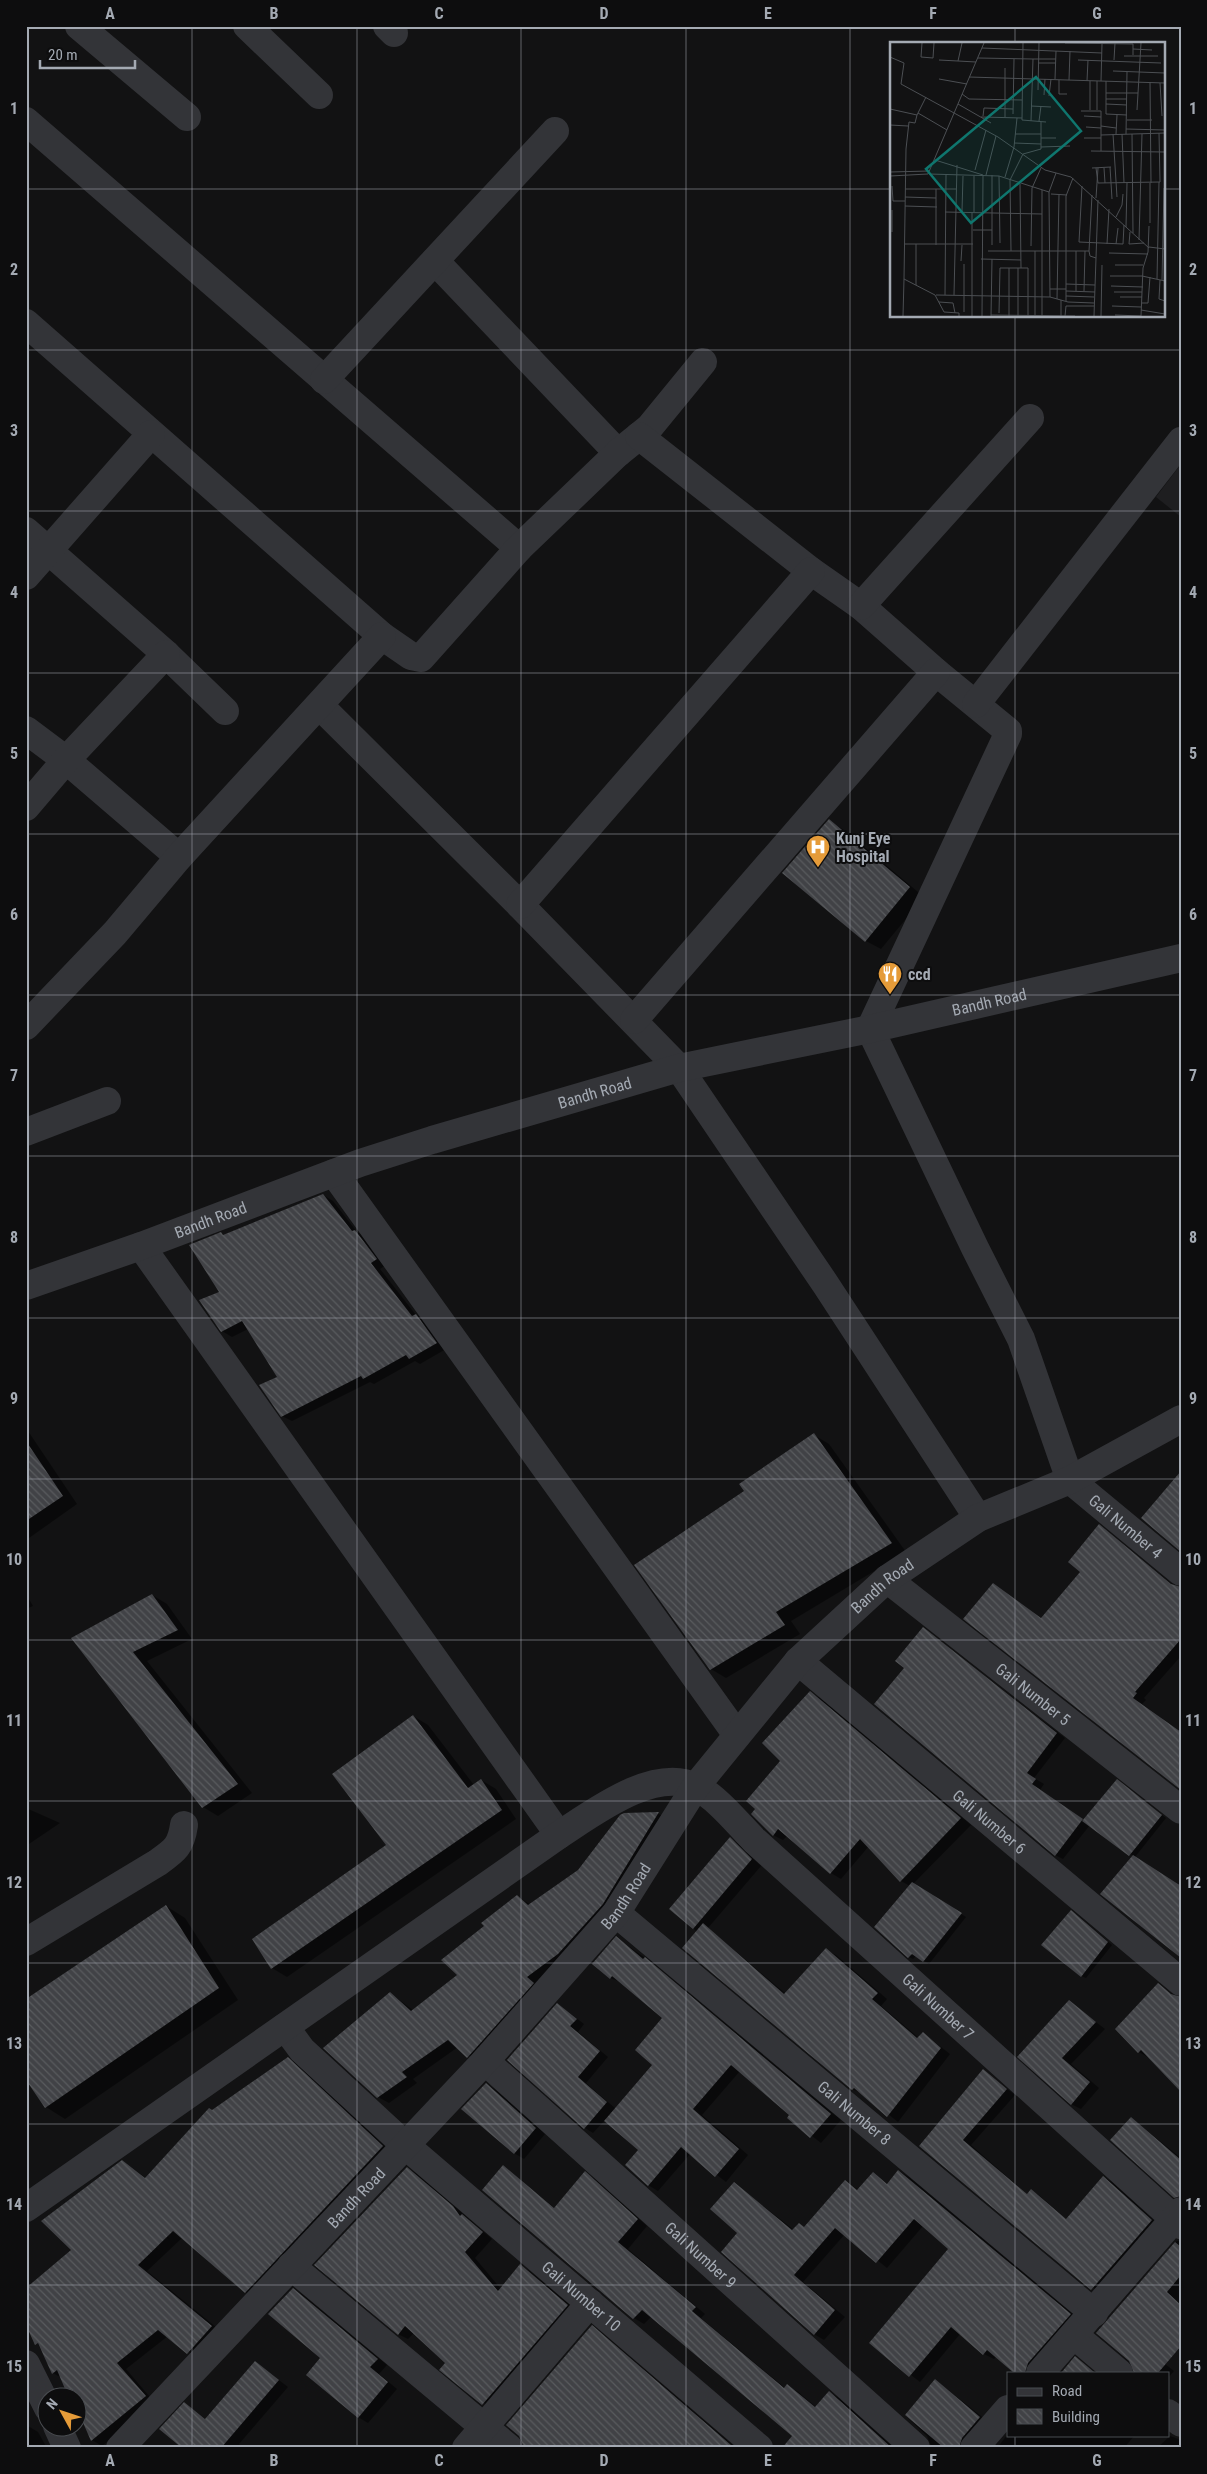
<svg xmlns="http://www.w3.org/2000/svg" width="1207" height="2474" font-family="'Roboto Condensed',sans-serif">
<defs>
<pattern id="building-back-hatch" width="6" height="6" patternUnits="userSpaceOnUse" patternTransform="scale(1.25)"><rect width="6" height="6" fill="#414246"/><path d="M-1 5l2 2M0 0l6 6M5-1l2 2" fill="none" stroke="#595b5e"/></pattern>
</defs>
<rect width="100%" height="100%" fill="#121213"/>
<path fill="#1e1e20" d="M1181,464v53l-25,-20z"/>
<path fill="#0007" d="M829,821l15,9 80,67 -43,52 -15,-8z
M323,1195l10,6 24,31 9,5 20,28 -6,4 36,46 10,6 20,28 -26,15 -5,-3 -41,23 -4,-2 -78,39 -10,-5 -3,-39 -31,-48 -16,8 -10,-6 -22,-30 21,-9 4,-56z
M26,1428l51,76 -48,34 -3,-2z
M814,1435l15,9 77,108 -115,69 9,13 -74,44 -15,-9 34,-178z
M1099,1526l78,62h4v68l-37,42 2,2 -4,4 39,28v56l-139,-169 40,-48z
M26,1594l7,12 -7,3z
M152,1595l15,9 25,35 -45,22 105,132 -34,23 -15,-9 -131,-168z
M923,1629l142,109 -31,40 10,6 -4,6 44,30 38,-36 44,34 -31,39 -45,-32 -27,34 -8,-4 -149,-187z
M810,1693l10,5 151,127 -58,59 53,33 -37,47 -13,-8 -3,3 -4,-2 1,-71 -9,-5 -32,-35 -28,33 -10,-6 -43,-38 -5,5 -10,-5 8,-74z
M413,1716l15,9 46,60 7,-5 15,9 20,30 -229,158 -15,-9 116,-123z
M26,1808l34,15 -34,23z
M625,1814h34l10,6 -99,141 -91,102 -21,-16 -45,32 4,4 -28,20 -11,-6 12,-104 24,18 45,-36 27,-49 31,-30 14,9 48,-35z
M730,1839l10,6 21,21 -53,62 78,66 40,-44 10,5 51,44 -6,7 38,32 4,-5 27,21 -52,68 -35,-28 -11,-5 -159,-161z
M166,1906l19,12 53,82 -173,119 -19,-12z
M1076,1914l36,31 -26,33 -5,-2z
M617,1938l38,27 186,155 -20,23 -32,-25 2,-3 -51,-44 -38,44 46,40 -22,27 -36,-28 -32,37 -10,-6 -8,-35 -35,-30 -12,13 -8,-5 -27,-124 26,20 -6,8 30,25 -22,26 30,26 38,-44 10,-47 -43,-36 -11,-4z
M1158,1984l20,14 -29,60 -10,-6z
M1070,2002l35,27 -34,35 28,24 -18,21 -10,-5 -52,-48z
M288,2058l10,6 94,89 -137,145 -10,-6 -63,-54 -35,33 75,61 -24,27 -30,-23 -42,33 29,34 -53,43 -10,-6 -14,-30v-14h-7l-9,-18 -9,-5 -27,-52 47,-71 50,-89 23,17 66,-67z
M983,2070l32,25 -44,50 57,50 3,-4 9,5 27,24 36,-43 9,5 48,44 -59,68 -181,-148z
M486,2084l10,6 49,44 -21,25 -10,-6z
M1131,2118l50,40v42l-6,-3z
M503,2167l52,41 30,-35 10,6 52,47 -19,23 77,65 -4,4 84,70 2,-2 10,5 19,16 13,-15 10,6 55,50h-110l10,-12 -142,-120 -8,8 -10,-6z
M407,2168l10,6 75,65 -17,19 26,31 20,-23 10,6 46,39 -84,99 -52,-41 6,-7 -33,-29 -6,6 -10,-5z
M899,2171l10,6 171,143 -44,53h-20l-19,-17 -3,3 -10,-5 -24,-20 -40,48 -50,-39 80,-95 -27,-22 -36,42 -42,-34 -42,48 42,35 -21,23 -10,-6 -75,-101 -5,-50 60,47 11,-2 40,-47 14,9 14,-16 15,10z
M1177,2241h4v84l-25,32 18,14 -6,7v-5h-33v-6l-38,-34z
M293,2289l10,6 84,70 -8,9 18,15 -29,34 -10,-6 -36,-59z
M592,2327l10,6 134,115h-211v-6l-17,-17z
M255,2362l33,25 -49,57 4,4h-60l2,-44 21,15z
M935,2380l55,43 -20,25h-38l-5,-12 -21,-20z
M28,2426l10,6 9,16h-21v-21z
M1008,2434v1h127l-11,13h-127z
M1170,2436l11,4v8h-24z"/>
<path fill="url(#building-back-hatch)" d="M829,819l81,68 -45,55 -83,-69z
M323,1194l29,37 3,-1 22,29 -6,4 41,53 4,-2 21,29 -28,16 -3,-4 -43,24 -2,-3 -80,41 -22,-32 18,-8 -35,-56 -21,11 -22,-32 20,-8 -30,-47 32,-13 2,3z
M814,1433l78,110 -116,69 9,13 -75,45 -76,-105 110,-74 -5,-7z
M26,1441l37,55 -37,25z
M1181,1471v81l-40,-34z
M1099,1524l72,60 10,3v52l-46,53 2,1 -4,5 48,34v58l-218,-171 30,-36 48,35 39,-46 -12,-10z
M152,1594l26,36 -45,22 105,132 -36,24 -131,-170z
M923,1627l134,106 -30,40 9,6 -4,5 51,35 -28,37 -181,-152 30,-36 -9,-7z
M810,1691l151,127 -61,64 -40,-43 -30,35 -52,-45 -5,7 -22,-22 4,-5 -9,-8 34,-40 -18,-18z
M413,1715l55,73 13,-9 21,31 -231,159 -19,-30 134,-94 -54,-71z
M1117,1779l45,36 -33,41 -47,-35z
M659,1812l-56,92 -45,50 -31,23 7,6 -67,75 -19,-18 -46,32 5,5 -30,21 -54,-50 67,-56 21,19 46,-36 -16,-15 43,-34 -3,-3 36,-28 11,10 50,-35 42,-55 4,-2z
M730,1837l22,22 -59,70 -24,-20z
M1133,1855l48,31v75l-2,-1 2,-2 -81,-64z
M912,1882l50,31 -39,49 -11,-8 -4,4 -34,-31z
M166,1905l53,83 -174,120 -19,-28v-81z
M1071,1910l37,32 -27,35 -40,-32z
M703,1923l81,71 42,-46 52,45 -6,6 45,39 6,-6 18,16 -54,69 -33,-29 -2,2 -170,-142z
M616,1936l27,23 2,-2 186,157 -21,24 -23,-20 2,-3 -58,-50 -38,44 46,40 -24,28 -34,-30 -33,39 -23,-21 13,-15 -34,-29 48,-56 -17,-15 27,-32 -50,-42 -2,3 -18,-15z
M1158,1983l13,11 10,3v95l-40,-42 -3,3 -23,-24z
M1069,2000l27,22 -34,36 28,24 -19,23 -54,-48z
M557,2003l20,16 -7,7 30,25 -22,26 29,25 -23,27 -77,-69z
M288,2057l95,89 -138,147 -72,-62 -35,34 74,61 -25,28 -29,-24 -41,33 29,33 -55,45 -13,-30v-15h-10l-11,-26 -5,4 -14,-31 -3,2 -9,-20v-37l45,-38 -30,-29 81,-61 23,18 64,-70 3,2z
M983,2069l24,20 -44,51 64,54 4,-5 35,30 37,-43 49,44 -61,70 -172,-144z
M486,2083l50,45 -22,26 -53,-45z
M1131,2117l50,43v36l-7,2 -64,-58z
M503,2165l51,43 31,-37 53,48 -20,23 78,65 -4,4 92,77 3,-4 28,23 14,-16 63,57h-110l10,-12 -150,-126 -9,9 -151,-129z
M407,2167l46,39 7,10 2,-2 21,18 -18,20 33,39 22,-27 48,41 -86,100 -43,-35 6,-7 -40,-37 -7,9 -84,-70z
M898,2170l173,144 -43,49 -3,10h-11l-27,-23 -4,5 -32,-28 -42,50 -40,-34 79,-94 -34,-30 -38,44 -41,-35 -41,47 41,35 -21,25 -93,-83 16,-19 -27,-24 24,-27 58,48 7,-7 5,4 41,-47 12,10 16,-18 14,12z
M1175,2242l6,5v28l-14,17 14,13v41l-23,27h-24l-5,-12 -33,-28z
M293,2288l85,71 -8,8 18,15 -30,36 -52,-43 14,-17 -52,-44z
M592,2325l139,120 3,3h-210l-5,-12 -13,-11z
M1075,2356l19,16 -1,1h-32z
M255,2361l24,19 -58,68h-39l-23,-19 25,-27 21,17z
M935,2379l45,38 -18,21 -3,10h-15l-39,-33z"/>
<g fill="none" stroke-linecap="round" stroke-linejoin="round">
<g stroke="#333438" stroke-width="28">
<path d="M79,26l108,91"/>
<path d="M247,26l72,69"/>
<path d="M387,26l7,7"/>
<path d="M26,121l493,427"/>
<path d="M435,261l183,192"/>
<path d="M26,323l356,313 29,20 10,2 98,-110 99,-95 31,-25 54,-66"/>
<path d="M324,380l231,-249"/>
<path id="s1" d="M639,436l172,135 50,35 75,66 72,59v3l-138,295 105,219 46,91 49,141 111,92"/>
<path d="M26,531l140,123 59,57"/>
<path d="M26,576l125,-142"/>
<path d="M861,606l169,-188"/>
<path d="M976,704l205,-263"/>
<path d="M320,706l200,199 159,163 147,217 152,233"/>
<path d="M26,730l40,30 113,97"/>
<path d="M26,807l40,-47 100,-106"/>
<path d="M520,905l291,-334"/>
<path d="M634,1020l302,-348"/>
<path d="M26,1026l89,-93 64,-76 203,-221"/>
<path d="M26,1132l81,-31"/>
<path d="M334,1173l403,562"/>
<path d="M141,1246l418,589"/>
<path id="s2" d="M26,1286l115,-40 219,-83 72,-23 247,-72 191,-39 311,-71"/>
<path id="s3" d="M887,1579l294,231"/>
<path id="s4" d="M798,1661l383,321"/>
<path id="s5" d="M616,1913l478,400"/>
<path d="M26,1942l131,-79c17,-12 24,-16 27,-38"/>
<path id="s6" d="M285,2027l17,23 103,95 354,303"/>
<path id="s7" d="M485,2061l431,387"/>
<path id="s8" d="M26,2208l533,-373c34,-22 95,-69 137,-48 21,10 43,38 59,54l426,384"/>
<path d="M291,2266l218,182"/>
<path d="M1074,2335l45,38"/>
<path d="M26,2364l22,44"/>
<path d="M1040,2373l141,-162"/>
<path d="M1168,2413l13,10"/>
<path d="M57,2426l10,22"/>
<path id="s9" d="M120,2448l365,-387 131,-148 80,-127 102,-125 89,-82 91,-61 92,-38 111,-61"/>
<path d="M466,2448l124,-145"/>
<path d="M974,2448l34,-39"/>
</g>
</g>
<path fill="none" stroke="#a4aab3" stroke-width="1" stroke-opacity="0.55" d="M192,26v2422M357,26v2422M521,26v2422M686,26v2422M850,26v2422M1015,26v18M26,189h865M1163,189h18M1015,316v2057M26,350h1155M26,511h1155M26,673h1155M26,834h1155M26,995h1155M26,1156h1155M26,1318h1155M26,1479h1155M26,1640h1155M26,1801h1155M26,1963h1155M26,2124h1155M26,2285h1155M1015,2435v13"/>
<defs>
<symbol id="hospital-pin" viewBox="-11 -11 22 30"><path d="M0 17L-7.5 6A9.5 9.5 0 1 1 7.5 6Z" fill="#e59b39" stroke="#0d0d0e"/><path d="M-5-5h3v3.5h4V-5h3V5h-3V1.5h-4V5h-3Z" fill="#fff"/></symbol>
<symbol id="restaurant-pin" viewBox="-11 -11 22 30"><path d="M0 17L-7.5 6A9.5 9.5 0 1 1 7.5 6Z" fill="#e59b39" stroke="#0d0d0e"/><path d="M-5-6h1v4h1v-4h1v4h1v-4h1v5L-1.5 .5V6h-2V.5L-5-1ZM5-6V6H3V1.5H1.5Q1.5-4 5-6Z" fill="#fff"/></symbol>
</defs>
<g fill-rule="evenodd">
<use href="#hospital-pin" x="804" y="833" width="28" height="38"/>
<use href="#restaurant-pin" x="876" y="960" width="28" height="38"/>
</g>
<g text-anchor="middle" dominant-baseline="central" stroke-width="4" stroke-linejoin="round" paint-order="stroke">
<g font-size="16" font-weight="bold" fill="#a4aab3" stroke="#0d0d0e" text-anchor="start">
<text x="836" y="838">Kunj Eye<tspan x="836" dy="18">Hospital</tspan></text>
<text x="908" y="974">ccd</text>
</g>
<g font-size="16" fill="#a4aab3" stroke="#0d0d0e">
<text stroke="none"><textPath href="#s2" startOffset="1006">Bandh Road</textPath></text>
<text stroke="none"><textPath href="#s2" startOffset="601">Bandh Road</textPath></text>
<text stroke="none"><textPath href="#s2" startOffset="196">Bandh Road</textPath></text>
<text stroke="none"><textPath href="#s1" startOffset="1368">Gali Number 4</textPath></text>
<text stroke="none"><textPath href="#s9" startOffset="1154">Bandh Road</textPath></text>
<text stroke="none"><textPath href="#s3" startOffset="186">Gali Number 5</textPath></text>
<text stroke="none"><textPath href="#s4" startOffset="250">Gali Number 6</textPath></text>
<text stroke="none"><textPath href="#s9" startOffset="749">Bandh Road</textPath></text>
<text stroke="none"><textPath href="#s8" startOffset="1129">Gali Number 7</textPath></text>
<text stroke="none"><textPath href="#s5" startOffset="311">Gali Number 8</textPath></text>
<text stroke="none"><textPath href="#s9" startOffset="344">Bandh Road</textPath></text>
<text stroke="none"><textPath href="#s7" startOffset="290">Gali Number 9</textPath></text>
<text stroke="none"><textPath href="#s6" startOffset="401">Gali Number 10</textPath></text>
</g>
</g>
<g transform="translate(890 42)">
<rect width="275" height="275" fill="#121213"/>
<path fill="none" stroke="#4c4f53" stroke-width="1" d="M32,1l-1,14 12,1 1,-15M72,1l-4,18 18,1M133,1l-1,77 24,2M175,1l68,1v11M92,6l120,5M243,7l19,1M234,14h34M0,15l14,6 -3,21 97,53 47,33 26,7 78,71M88,16l55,1M49,18l19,1M188,18l83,3M224,18l1,-17M148,21h18M223,29l52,2M79,35l196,6M49,37l28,5M165,37l1,-28M169,38v14h8M179,38l1,-29M197,39l1,-21M200,39v29M211,39l1,-37M216,39v33l21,1M260,40l1,101M270,41l2,33M148,48l1,-47M216,51h32M72,52l7,5 53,1M154,53l1,-16M159,54l2,-17M216,57h21M68,62l33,19M216,62l21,1M141,64l20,1M0,67l27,6 9,-18M207,68v-29M247,68l4,-67M191,69h20v40M28,71l29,17M123,72l1,-55M27,73l-2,8 -6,-1 -3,27 -2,130 31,16 9,17 15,1v3M93,74l1,-8 29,1M194,74l17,1M91,75l41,1M115,75v-49M237,78h25M141,79l2,-62h23M149,79l2,-15M0,83l18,1M211,84l15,2M196,85l15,1M236,87l39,1M125,92h26M223,92l4,63M226,92l1,-19M232,92l2,49M236,92l1,-62M242,92l1,99M211,93l64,-2M151,96h15M194,96h17M124,101l27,1M151,105l29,-1M201,109l74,1M45,118l48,15 -1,141M220,125l2,32M202,126l19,-1M206,126l2,15 62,-1 -1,-49M214,126l1,15M85,128l11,-40M0,130l39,-1M39,132l70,2 50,16M96,133l10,-39M0,134l38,-2 56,-131M84,134v36M109,134l1,67M115,135l9,-30 3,-29M260,141v40M130,142l1,84M2,144l1,15h12M192,144l-3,56 44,2 1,-19M15,147h51M152,148v126M161,152l16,1M15,155l31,1M206,156l2,-30M15,164l32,1M72,169l1,-35M55,170l97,2M226,175l6,-12 1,-11M236,185l1,-44M83,188h19M2,190v-22M240,190l-1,12 15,-1M249,198l3,-106M15,202h68M217,202l2,-35M226,202l2,-16M46,203v-56M102,203v-70M141,204l1,-58 9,-20M259,205l16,2M98,209h101l1,5 6,2M121,209l-1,-71 13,-26 18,-5v-27M145,209v65M186,209v40M199,209l3,-56M219,211l39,1M91,217l40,1M71,219l1,-16M225,223h28M220,234h32l23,5M267,237l2,-97M270,238l-1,19 6,2M272,238l2,-92M176,242l29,1M26,243v-41M221,244l32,1M160,247h16M176,249l29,1M194,249l1,-40M224,250h28M46,253l114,2 18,5 26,1M55,253l1,-120M64,253l3,-130M176,254l28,1M160,255l-1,-105 7,-19M230,255h22M167,257l2,-105M176,259v-105l7,-18M49,260l14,1 2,10M252,261h6l2,-26M222,264l29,1M251,268l24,4M74,270v-48M109,271l1,-45h28v48M101,273l84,1M225,273l26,1M13,274l1,-37M82,274v-104M101,274l1,-57M119,274v-48M128,274v-48M171,274v-16M175,274l1,-10h28M204,274l4,-116M211,274l1,-51M251,274l2,-48 5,-16 1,-26"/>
<path fill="#0f766e" fill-opacity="0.15" stroke="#0f766e" stroke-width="2.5" d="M146,35l45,54 -110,92 -45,-54z"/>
<rect width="275" height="275" fill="none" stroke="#a4aab3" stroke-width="2.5"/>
</g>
<rect width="1207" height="2474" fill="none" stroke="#0d0d0e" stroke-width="55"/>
<rect x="1007" y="2372" width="162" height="65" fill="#0d0d0e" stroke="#494c50"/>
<rect x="1017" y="2388" width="25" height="8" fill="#333438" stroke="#494c50"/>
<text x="1052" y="2396" font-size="15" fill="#a4aab3">Road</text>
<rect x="1017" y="2409" width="25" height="15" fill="url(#building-back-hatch)" stroke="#494c50"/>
<text x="1052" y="2422" font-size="15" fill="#a4aab3">Building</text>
<g transform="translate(62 2412) rotate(310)"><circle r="24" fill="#0d0d0e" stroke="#494c50"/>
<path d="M0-4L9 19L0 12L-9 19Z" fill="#e59b39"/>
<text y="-8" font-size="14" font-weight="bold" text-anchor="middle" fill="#a4aab3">N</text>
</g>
<path d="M40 60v8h95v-8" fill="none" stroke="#a4aab3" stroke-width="2.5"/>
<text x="48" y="60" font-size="15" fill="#a4aab3" stroke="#0d0d0e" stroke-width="4" paint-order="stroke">20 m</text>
<rect x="28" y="28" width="1152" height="2418" fill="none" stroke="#a4aab3" stroke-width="2"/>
<g font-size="16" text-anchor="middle" font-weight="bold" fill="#a4aab3">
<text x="110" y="19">A</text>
<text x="274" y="19">B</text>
<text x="439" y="19">C</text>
<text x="604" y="19">D</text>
<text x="768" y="19">E</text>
<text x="933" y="19">F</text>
<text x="1097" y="19">G</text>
<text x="14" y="114">1</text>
<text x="1193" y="114">1</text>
<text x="14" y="275">2</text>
<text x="1193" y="275">2</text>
<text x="14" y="436">3</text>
<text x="1193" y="436">3</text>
<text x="14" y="598">4</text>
<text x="1193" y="598">4</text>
<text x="14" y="759">5</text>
<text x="1193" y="759">5</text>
<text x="14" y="920">6</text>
<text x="1193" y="920">6</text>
<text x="14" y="1081">7</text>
<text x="1193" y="1081">7</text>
<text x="14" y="1243">8</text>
<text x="1193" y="1243">8</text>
<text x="14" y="1404">9</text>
<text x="1193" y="1404">9</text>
<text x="14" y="1565">10</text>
<text x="1193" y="1565">10</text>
<text x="14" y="1726">11</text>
<text x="1193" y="1726">11</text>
<text x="14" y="1888">12</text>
<text x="1193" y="1888">12</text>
<text x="14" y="2049">13</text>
<text x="1193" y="2049">13</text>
<text x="14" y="2210">14</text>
<text x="1193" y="2210">14</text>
<text x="14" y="2372">15</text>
<text x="1193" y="2372">15</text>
<text x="110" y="2466">A</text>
<text x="274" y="2466">B</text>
<text x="439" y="2466">C</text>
<text x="604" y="2466">D</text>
<text x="768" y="2466">E</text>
<text x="933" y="2466">F</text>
<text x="1097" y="2466">G</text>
</g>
</svg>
